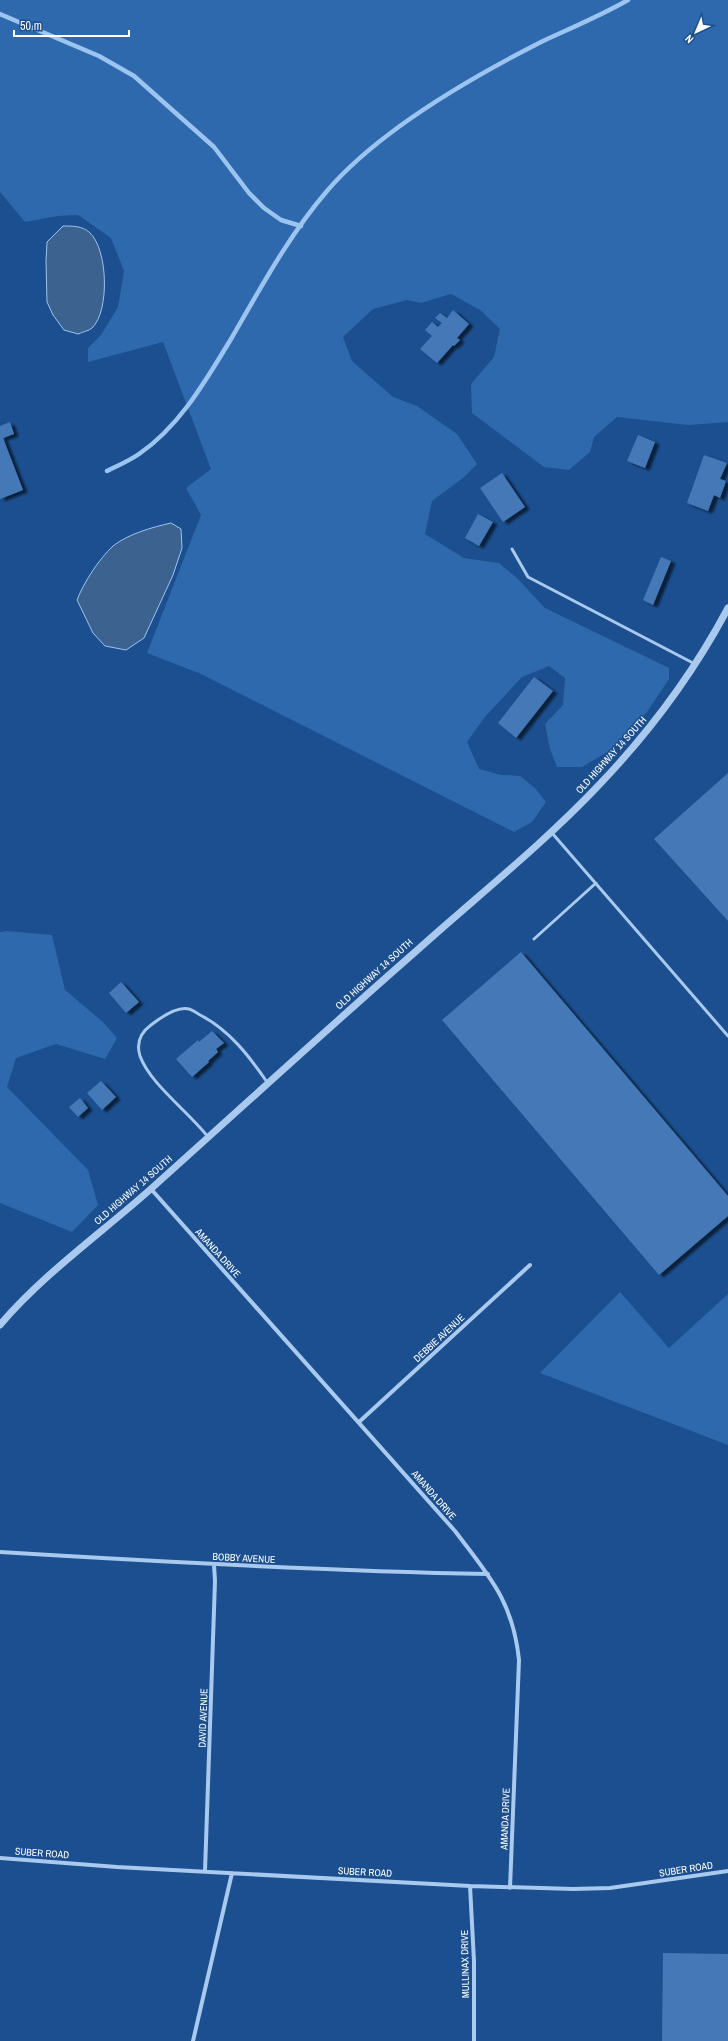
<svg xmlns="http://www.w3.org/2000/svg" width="728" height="2041" font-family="'Archivo Narrow',sans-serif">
<defs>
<filter id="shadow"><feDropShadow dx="4.5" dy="2.5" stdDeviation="1" flood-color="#0009"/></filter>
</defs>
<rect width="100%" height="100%" fill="#1b4f8f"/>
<path fill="#2e69ad" d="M0,0h728v422l-40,3 -71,-8 -23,20 -4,15 -21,18 -25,-3 -72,-54 -1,-29 23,-27 6,-28 -20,-19 -29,-16 -30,9 -14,-3 -34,9 -30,28 9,24 41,36 24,9 40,28 20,30 -14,14 -31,23 -7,33 39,24 35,5 18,15 28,30 124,60v11l-22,33 -38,39 -27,16h-25l-7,-18 -5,-25 18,-19 2,-27 -16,-12 -27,11 -38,41 -17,24 12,27 22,6 19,1 15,12 11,14 -14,20 -18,10 -313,-158 -54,-21 54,-138 -15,-27 25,-19 -48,-127 -75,20v-14l13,-13 17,-28 6,-36 -13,-33 -33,-23 -21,1 -32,6 -25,-30z
M7,931l45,4 13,55 38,32 14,16 -12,21 -49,-15 -40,14 -9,29 81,83 10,35 -26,27 -72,-29v-271z
M620,1292l49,56 59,-54v151l-188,-72z"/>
<path fill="#3c6290" stroke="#9cc4f0" d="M63,226c10,0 19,0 26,6 19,16 21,79 3,96 -3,3 -10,4 -14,6l-14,-4 -11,-15 -6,-13 -1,-41 1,-19z
M171,523l10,6 1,19 -9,27 -29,63 -18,12 -21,-4 -12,-13 -16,-33c7,-18 22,-41 36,-54 15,-12 40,-19 58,-23z"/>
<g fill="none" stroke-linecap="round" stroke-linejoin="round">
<path stroke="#9cc4f0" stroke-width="4.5" d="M0,14l99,42 35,20 80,71 35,46 15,15 17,12 20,6
M107,471c10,-5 22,-10 32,-17 41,-28 67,-74 92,-115 29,-50 58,-104 96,-148 52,-61 145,-114 216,-150 28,-13 57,-25 85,-41"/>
</g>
<path fill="#4478b7" filter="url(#shadow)" d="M453,310l16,14 -12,14 3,2 -6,6 -1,-1 -16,18 -17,-14 12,-13 -7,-6 7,-8 6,5 4,-4 -7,-5 5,-5 7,5z
M10,422l4,12 -11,4 20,52 -23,9v-73z
M638,435l17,7 -10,26 -18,-7z
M704,455l23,8 -7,16 6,2 -6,17 -6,-3 -6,16 -21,-8z
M502,473l23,34 -22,15 -23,-34z
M478,514l15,8 -14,24 -14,-8z
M661,557l10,4 -18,44 -10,-5z
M534,677l19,14 -37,47 -18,-15z
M728,773v148l-74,-82z
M521,952l207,244v20l-69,59 -217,-255z
M121,982l18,20 -13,11 -17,-20z
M212,1031l12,12 -8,6 2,3 -10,9 1,1 -17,15 -16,-18 22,-19 1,2z
M101,1081l15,16 -14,13 -15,-17z
M80,1098l8,10 -10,9 -9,-10z
M663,1953l65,1v87h-66z"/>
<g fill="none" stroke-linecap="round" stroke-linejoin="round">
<path stroke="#a9c9ee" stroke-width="3" d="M512,549l16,28 167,87
M552,833l176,203
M534,939l62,-56
M208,1137c-18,-24 -58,-53 -68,-81 -4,-13 0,-23 11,-31 9,-7 26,-19 38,-16 4,1 9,5 13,7 28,15 47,40 65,66"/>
<path stroke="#a9c9ee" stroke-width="4" d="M151,1189l304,342c34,45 58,70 64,129l-9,228
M359,1422l171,-157
M0,1552c163,10 325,19 488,22
M0,1858l117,9 353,19 103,3 37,-1 118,-17
M205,1871l10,-290 -1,-16
M470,1886l4,75v80
M193,2041l39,-168"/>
<path stroke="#a9c9ee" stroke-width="7" d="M0,1325c43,-51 103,-93 153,-138 87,-78 173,-157 261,-234 61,-55 127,-107 183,-166 52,-54 96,-113 131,-179"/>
</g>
<g text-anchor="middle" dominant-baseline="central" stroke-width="3" stroke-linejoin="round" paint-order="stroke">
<g font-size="10" fill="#fff" stroke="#1b4f8f">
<text transform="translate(611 755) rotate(-48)">OLD HIGHWAY 14 SOUTH</text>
<text transform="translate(374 974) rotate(-42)">OLD HIGHWAY 14 SOUTH</text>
<text transform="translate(133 1190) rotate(-41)">OLD HIGHWAY 14 SOUTH</text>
<text transform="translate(218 1253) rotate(48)">AMANDA DRIVE</text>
<text transform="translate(439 1338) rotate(-43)">DEBBIE AVENUE</text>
<text transform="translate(434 1495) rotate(49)">AMANDA DRIVE</text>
<text transform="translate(244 1558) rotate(3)">BOBBY AVENUE</text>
<text transform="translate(203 1718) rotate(-88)">DAVID AVENUE</text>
<text transform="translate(505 1819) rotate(-88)">AMANDA DRIVE</text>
<text transform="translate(42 1853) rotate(4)">SUBER ROAD</text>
<text transform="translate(686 1869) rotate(-9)">SUBER ROAD</text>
<text transform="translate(365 1872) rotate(3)">SUBER ROAD</text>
<text transform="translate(465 1964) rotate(-91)">MULLINAX DRIVE</text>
</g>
</g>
<g transform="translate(696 32) rotate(224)" stroke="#1b4f8f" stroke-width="3" paint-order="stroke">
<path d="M0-3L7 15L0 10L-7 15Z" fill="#ffffff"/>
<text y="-6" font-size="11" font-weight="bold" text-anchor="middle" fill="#ffffff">N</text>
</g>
<path d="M14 30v6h115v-6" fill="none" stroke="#ffffff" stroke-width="2"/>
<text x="20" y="30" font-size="12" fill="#ffffff" stroke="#1b4f8f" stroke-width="3" paint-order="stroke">50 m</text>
</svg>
